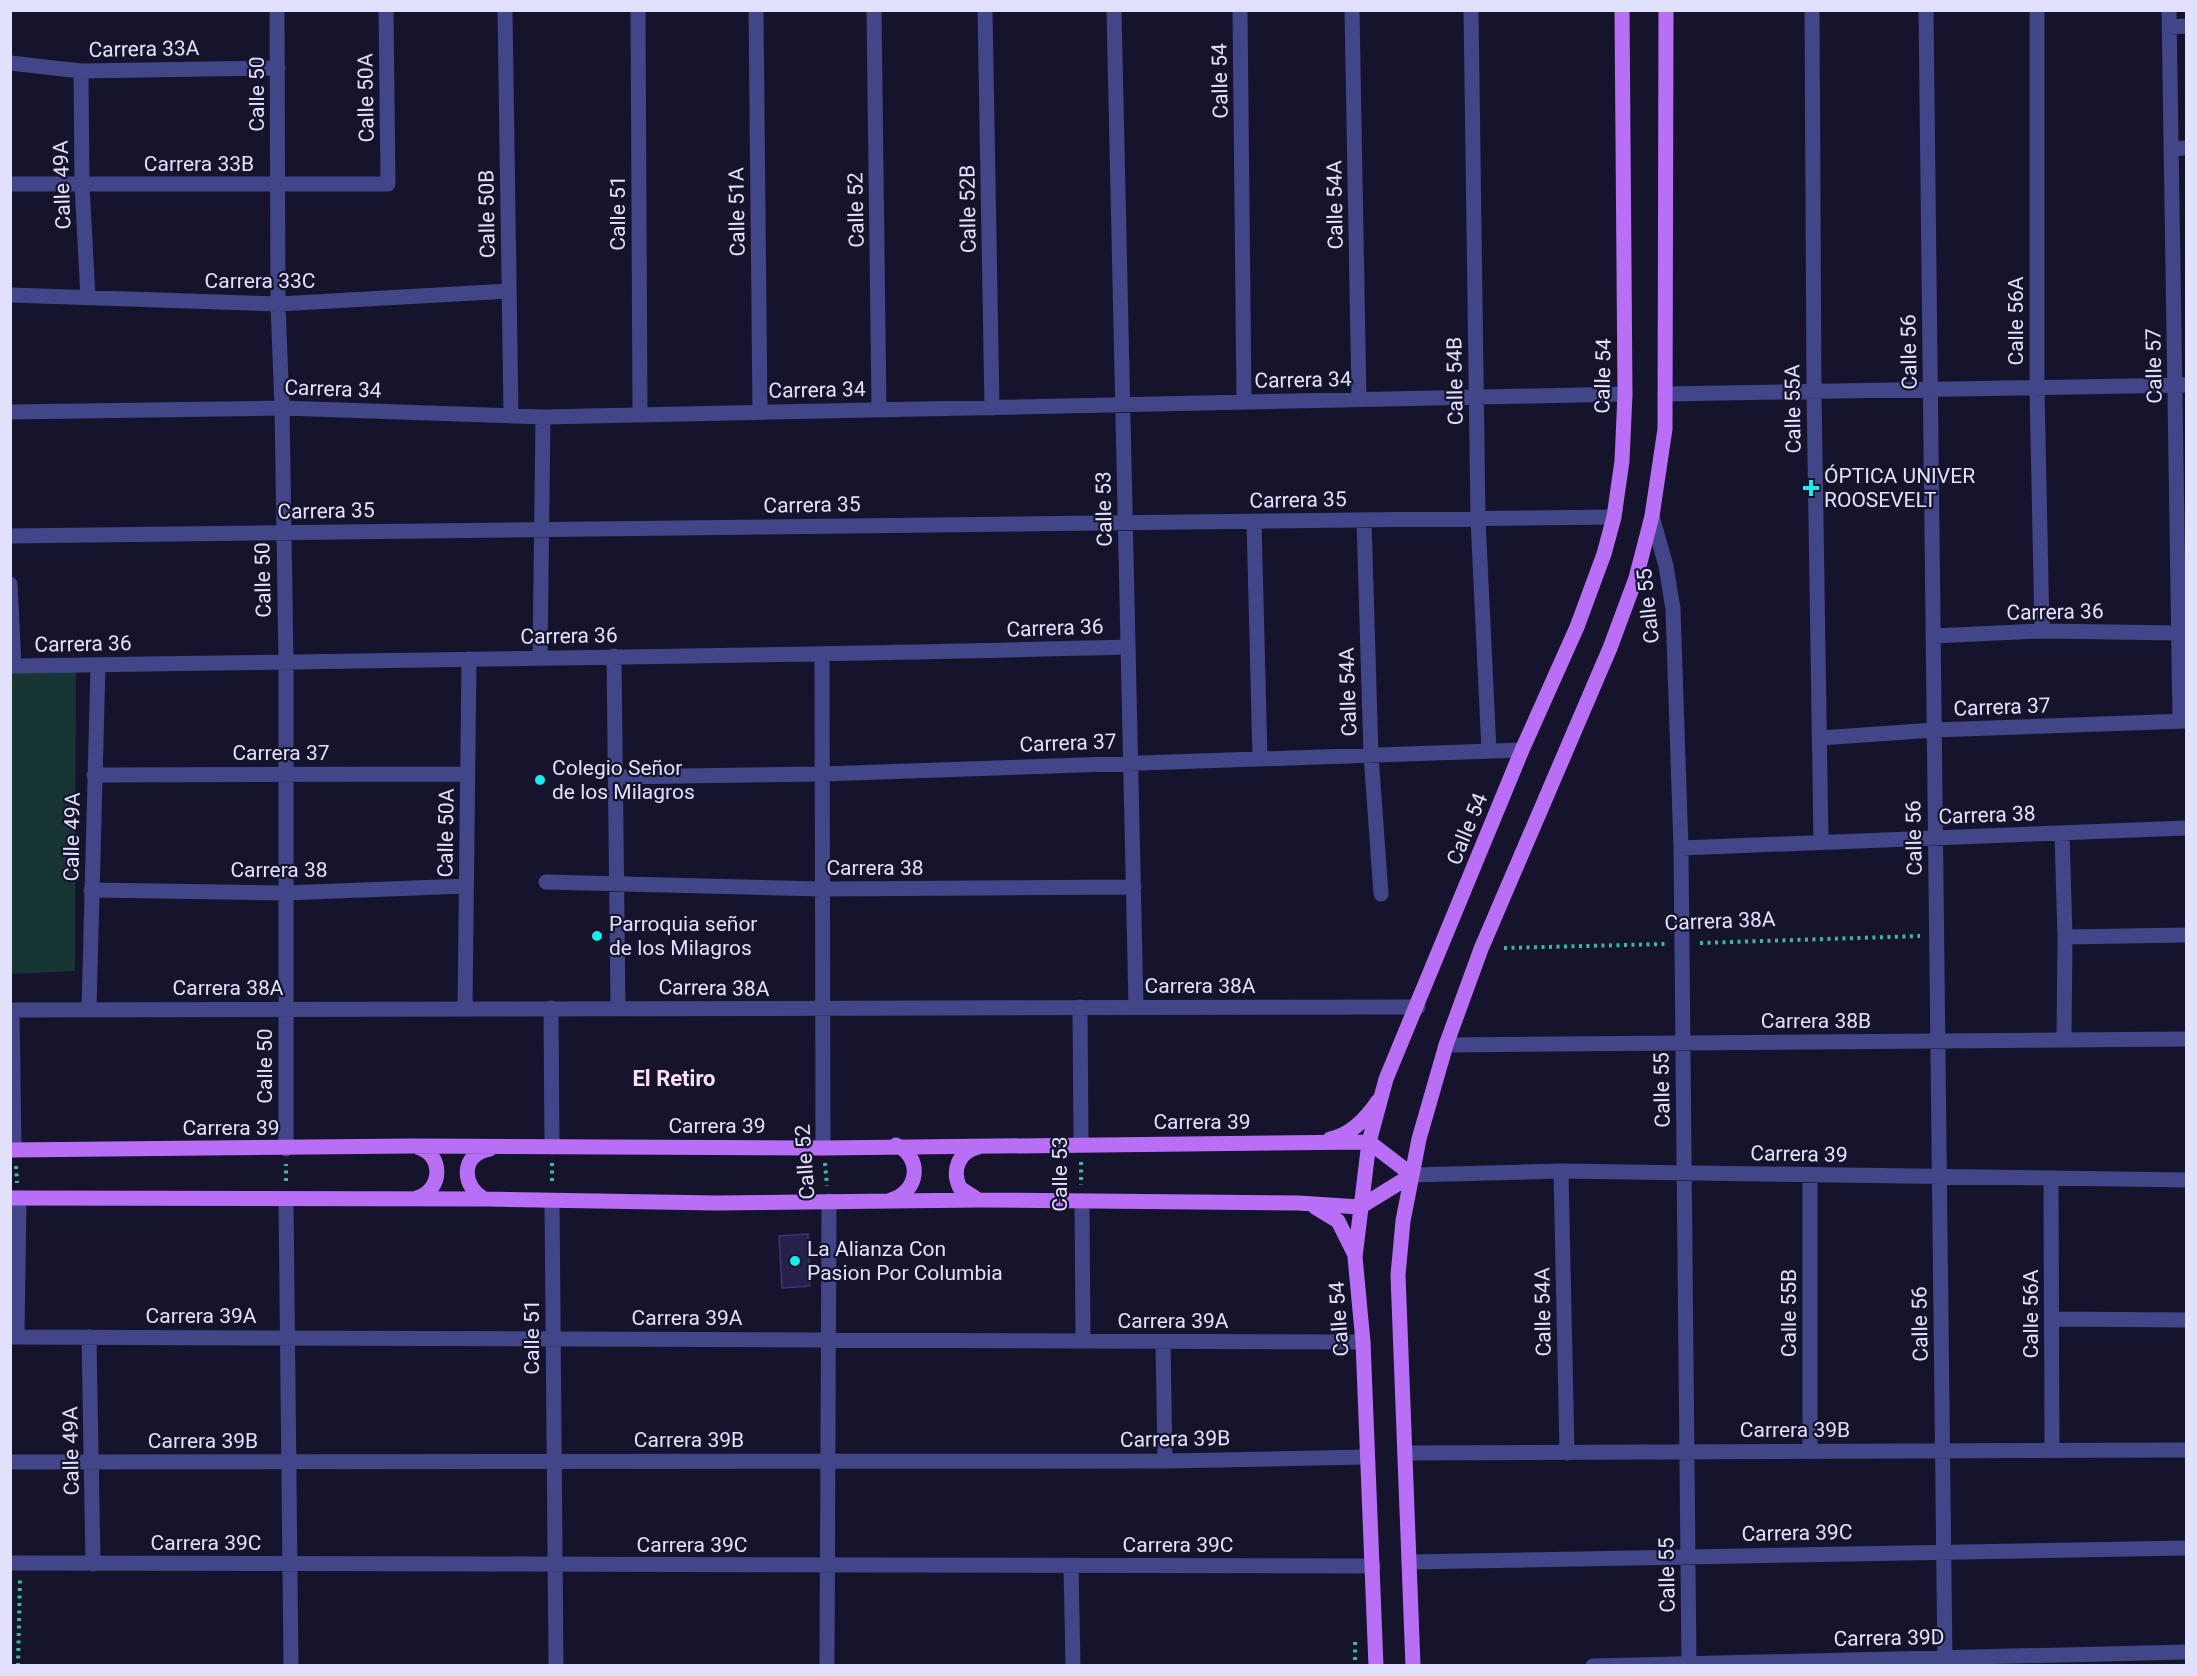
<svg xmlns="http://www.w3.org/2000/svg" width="2197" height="1676" font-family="Roboto,sans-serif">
<rect width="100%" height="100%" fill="#16142c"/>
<path fill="#173532" d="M76,670l-1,301 -64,3v-301z"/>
<path fill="#26214b" stroke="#3c3576" stroke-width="1.5" d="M808,1234l2,52 -28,2 -3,-52z"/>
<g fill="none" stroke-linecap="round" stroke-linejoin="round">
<path stroke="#3ab7a5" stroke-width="4" stroke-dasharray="3 4.5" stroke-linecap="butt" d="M1700,943l220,-7
M1504,948l161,-4
M1081,1162v23
M552,1163v19
M825,1163l2,23
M16,1166l1,17
M286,1181v-17
M1355,1642v24
M18,1666l2,-87"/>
<path stroke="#424587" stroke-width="15" d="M277,10l1,294 4,104 4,254v487
M505,10l6,406
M638,10l2,405
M756,10l4,402
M874,10l5,400
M985,10l7,398
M1114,10l22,997
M1240,10l4,392
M1352,10l7,390
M1471,10l7,509 11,232
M1812,10l2,382 7,450
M1926,10l19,1656
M2037,10v378l5,243
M2169,10l11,711
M2170,27l16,-1
M10,63l71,8 197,-3
M81,71l1,114 6,113
M2171,149l15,-1
M10,184h378l-2,-174
M10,295l268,9 231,-13
M1665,394l521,-9
M10,412l272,-4 261,9 1082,-23
M1652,516l14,50 7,43 8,239 8,818
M1364,520l7,235 10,139
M1254,521l6,237
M10,536l1604,-19
M10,584l4,82
M1933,636l109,-5 137,2
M822,655l1,493
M614,656l4,352
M540,657l3,-240
M10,666c373,-6 746,-9 1118,-19
M1820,738l114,-8 252,-9
M94,775l373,-1
M616,777l206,-3 700,-24
M2062,833l3,104 -1,103
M1681,848l505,-20
M546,882l276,7 312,-2
M91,890l194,3 181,-7
M2065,937l121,-2
M1080,1007l1,136
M551,1008l1,139
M465,1009l4,-350
M10,1010l1408,-3
M12,1010l2,140
M89,1010l9,-345
M1446,1045l740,-6
M1561,1171l6,282
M1412,1175l149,-4 625,9
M1810,1175v276
M2051,1178l1,272
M286,1201l5,465
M552,1201l4,465
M1082,1201l1,140
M2052,1319l134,1
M10,1337l1353,5
M17,1337l2,-139
M89,1337l4,227
M1163,1342l2,119
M1405,1453l781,-3
M10,1462l1155,-1 202,-4
M1409,1562l777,-14
M10,1563l1363,3
M1071,1566l2,100
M827,1666l2,-465
M1593,1666l593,-14"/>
<path stroke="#b86ff5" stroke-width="15" d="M1330,1139c21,-4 36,-20 48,-38
M417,1147c27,7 26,43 0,51
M10,1150l402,-4 411,2 546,-6 43,33
M10,1198l475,1 231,4 263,-3 319,3 62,4 52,-32
M485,1199c-24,-12 -25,-45 5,-50
M977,1199l-17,-11c-9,-18 -1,-37 19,-41
M891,1200c28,-8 32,-43 5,-55
M1315,1207l23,14 16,32
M1376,1666l-13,-324 -8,-85 14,-115 17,-63 136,-329 55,-123 27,-73 10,-37 8,-56 3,-67 -3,-384
M1413,1666l-15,-391 5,-54 16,-82 27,-94 35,-96 129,-301 26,-70 16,-62 13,-87 1,-419"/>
</g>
<g fill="#1aebef" stroke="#16142c" stroke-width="2">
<path d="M1808 479h6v6h6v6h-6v6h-6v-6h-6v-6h6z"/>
<circle cx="540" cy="780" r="6"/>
<circle cx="597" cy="936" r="6"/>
<circle cx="795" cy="1261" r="6"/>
</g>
<g text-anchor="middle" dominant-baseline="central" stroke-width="4.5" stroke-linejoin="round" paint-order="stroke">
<g font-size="21" fill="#e1e0fd" stroke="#16142c">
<text transform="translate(144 49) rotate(-1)">Carrera 33A</text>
<text transform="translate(1220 81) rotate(-91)">Calle 54</text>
<text transform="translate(257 94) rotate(-90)">Calle 50</text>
<text transform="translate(366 98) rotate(-91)">Calle 50A</text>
<text x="199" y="164">Carrera 33B</text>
<text transform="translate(62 185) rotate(-92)">Calle 49A</text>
<text transform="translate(1335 205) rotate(-91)">Calle 54A</text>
<text transform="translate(968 209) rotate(-91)">Calle 52B</text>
<text transform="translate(856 210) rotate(-91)">Calle 52</text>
<text transform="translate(737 212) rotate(-91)">Calle 51A</text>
<text transform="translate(618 213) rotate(-90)">Calle 51</text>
<text transform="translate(487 214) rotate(-91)">Calle 50B</text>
<text x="260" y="281">Carrera 33C</text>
<text transform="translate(2016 321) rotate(-90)">Calle 56A</text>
<text transform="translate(1909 352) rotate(-91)">Calle 56</text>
<text transform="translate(2154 366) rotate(-91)">Calle 57</text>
<text transform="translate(1603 376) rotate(-89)">Calle 54</text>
<text transform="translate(1303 380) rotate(-1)">Carrera 34</text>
<text transform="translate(1455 381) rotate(-91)">Calle 54B</text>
<text transform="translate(333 389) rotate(2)">Carrera 34</text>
<text transform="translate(817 390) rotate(-1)">Carrera 34</text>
<text transform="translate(1793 409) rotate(-91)">Calle 55A</text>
<text transform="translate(1298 500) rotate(-1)">Carrera 35</text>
<text transform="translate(812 505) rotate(-1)">Carrera 35</text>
<text transform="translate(1104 509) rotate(-91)">Calle 53</text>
<text transform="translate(326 511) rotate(-1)">Carrera 35</text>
<text transform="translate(263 580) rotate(-91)">Calle 50</text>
<text transform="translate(1648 606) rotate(-96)">Calle 55</text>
<text transform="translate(2055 612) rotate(-1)">Carrera 36</text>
<text transform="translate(1055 628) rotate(-2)">Carrera 36</text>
<text transform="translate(569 636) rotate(-1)">Carrera 36</text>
<text transform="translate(83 644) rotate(-1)">Carrera 36</text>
<text transform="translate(1348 692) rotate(-92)">Calle 54A</text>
<text transform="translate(2002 707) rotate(-2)">Carrera 37</text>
<text transform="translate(1068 743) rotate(-2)">Carrera 37</text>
<text x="281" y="753">Carrera 37</text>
<text transform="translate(1987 815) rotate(-2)">Carrera 38</text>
<text transform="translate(1467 829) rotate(-68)">Calle 54</text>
<text transform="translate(446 833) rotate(-89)">Calle 50A</text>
<text transform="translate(72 837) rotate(-89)">Calle 49A</text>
<text transform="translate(1914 838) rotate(-91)">Calle 56</text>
<text x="875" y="868">Carrera 38</text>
<text x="279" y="870">Carrera 38</text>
<text transform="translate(1720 921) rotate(-2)">Carrera 38A</text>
<text x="1200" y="986">Carrera 38A</text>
<text x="228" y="988">Carrera 38A</text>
<text transform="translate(714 988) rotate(1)">Carrera 38A</text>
<text x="1816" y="1021">Carrera 38B</text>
<text transform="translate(265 1066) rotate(-90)">Calle 50</text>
<text transform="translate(1662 1090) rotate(-91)">Calle 55</text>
<text x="1202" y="1122">Carrera 39</text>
<text x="717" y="1126">Carrera 39</text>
<text x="231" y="1128">Carrera 39</text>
<text transform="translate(1799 1154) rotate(1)">Carrera 39</text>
<text transform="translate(805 1162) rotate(-94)">Calle 52</text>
<text transform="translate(1060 1174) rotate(-90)">Calle 53</text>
<text transform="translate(1543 1312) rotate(-91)">Calle 54A</text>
<text transform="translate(1789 1313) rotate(-90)">Calle 55B</text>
<text transform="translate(2031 1314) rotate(-90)">Calle 56A</text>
<text x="201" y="1316">Carrera 39A</text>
<text x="687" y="1318">Carrera 39A</text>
<text transform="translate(1339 1319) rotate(-94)">Calle 54</text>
<text x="1173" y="1321">Carrera 39A</text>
<text transform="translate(1920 1324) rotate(-91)">Calle 56</text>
<text transform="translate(532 1337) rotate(-90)">Calle 51</text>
<text x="1795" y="1430">Carrera 39B</text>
<text transform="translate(1175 1439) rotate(-1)">Carrera 39B</text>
<text x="689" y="1440">Carrera 39B</text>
<text x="203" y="1441">Carrera 39B</text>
<text transform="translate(71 1451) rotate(-91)">Calle 49A</text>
<text transform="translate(1797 1533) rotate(-1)">Carrera 39C</text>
<text x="206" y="1543">Carrera 39C</text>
<text x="692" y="1545">Carrera 39C</text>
<text x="1178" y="1545">Carrera 39C</text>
<text transform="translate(1667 1575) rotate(-91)">Calle 55</text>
<text transform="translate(1889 1638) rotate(-1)">Carrera 39D</text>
</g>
<g font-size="21" fill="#e1e0fd" stroke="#16142c" text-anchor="start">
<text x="1824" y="476">ÓPTICA UNIVER<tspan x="1824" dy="24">ROOSEVELT</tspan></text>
<text x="552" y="768">Colegio Señor<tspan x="552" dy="24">de los Milagros</tspan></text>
<text x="609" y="924">Parroquia señor<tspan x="609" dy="24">de los Milagros</tspan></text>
<text x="807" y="1249">La Alianza Con<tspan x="807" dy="24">Pasion Por Columbia</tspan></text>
</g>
<g font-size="22" font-weight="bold" fill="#fde2f5" stroke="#16142c">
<text x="674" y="1078">El Retiro</text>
</g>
</g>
<rect width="2197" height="1676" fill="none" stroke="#e1e0fd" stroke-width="24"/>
</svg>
